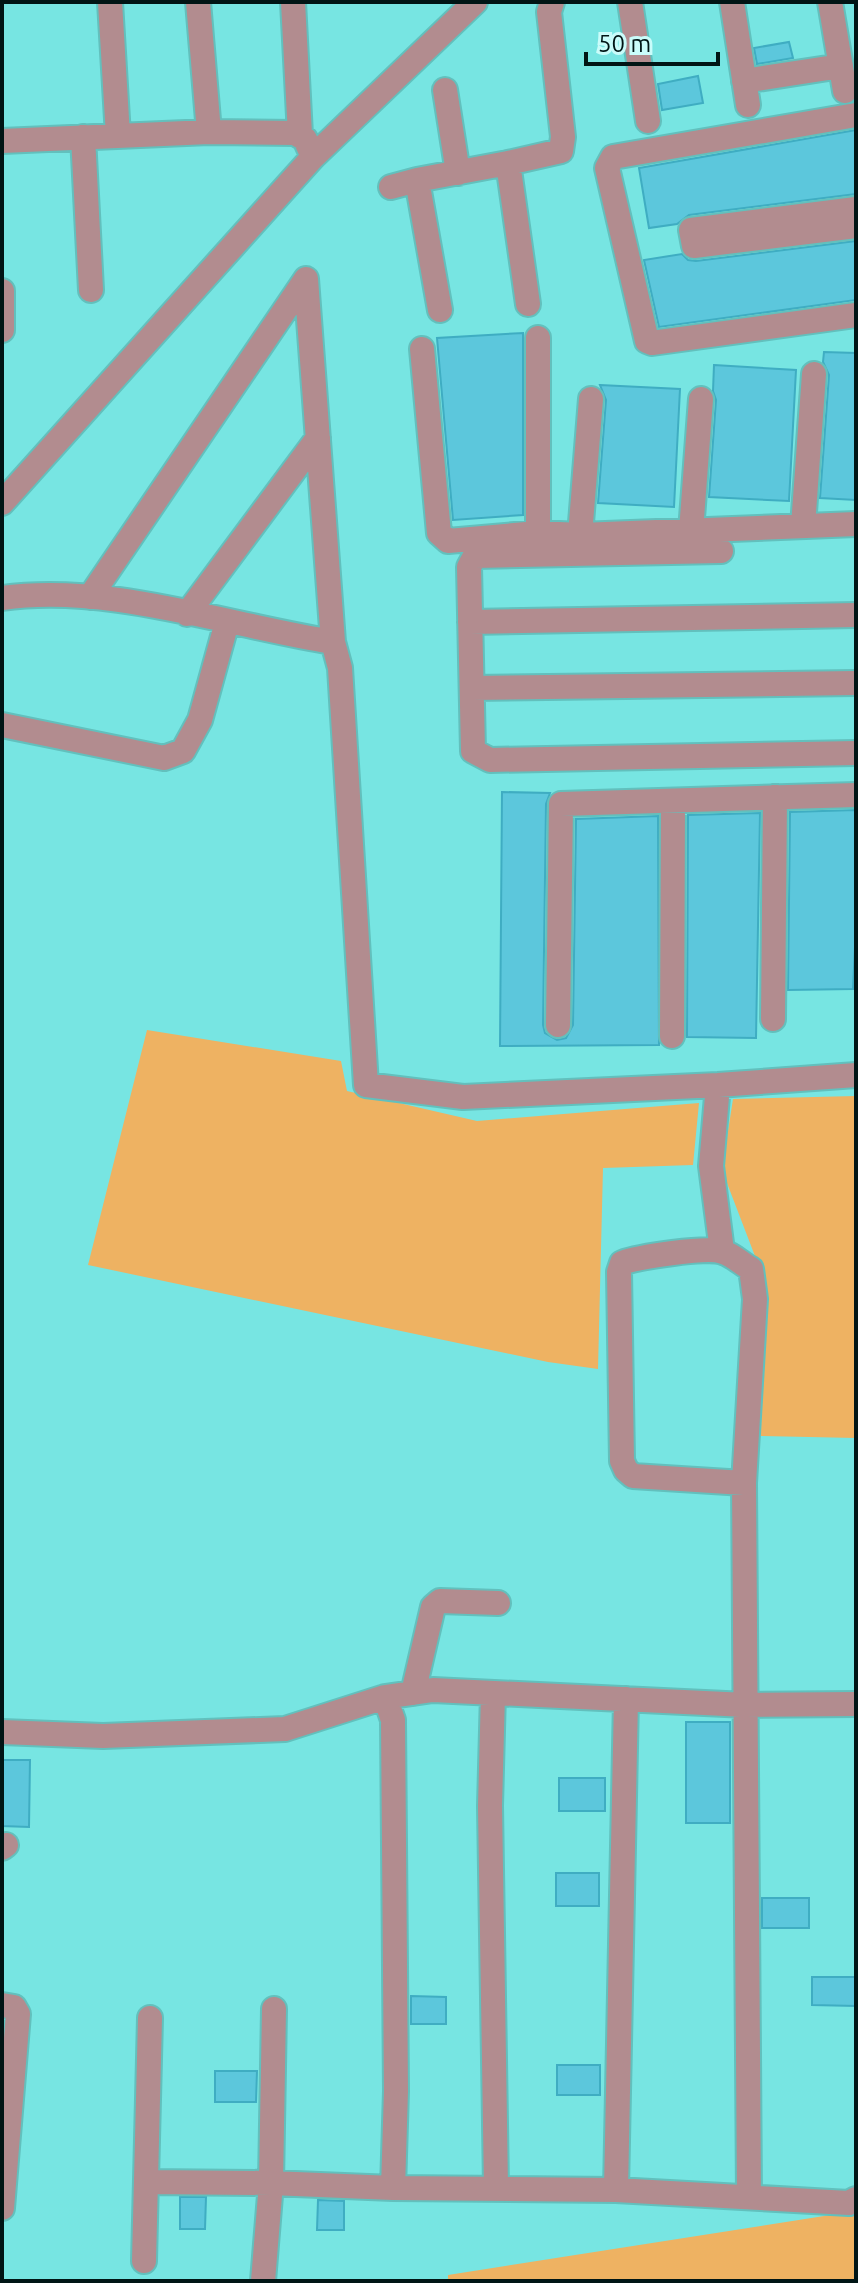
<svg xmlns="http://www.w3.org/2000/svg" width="858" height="2283" font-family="Ubuntu,sans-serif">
<rect width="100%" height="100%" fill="#77e5e2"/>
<path fill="#eeb262" d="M147,1030l194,31 6,30 130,30 222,-18 -6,62 -90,3 -5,201 -50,-7 -460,-97z
M856,1096v342l-95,-2 2,-159 -41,-107 11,-71z
M856,2211v70h-408v-6z"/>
<path fill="#5cc7dc" stroke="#3fadc2" stroke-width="2" d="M789,42l4,16 -36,6 -3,-16z
M698,76l5,27 -41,7 -4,-26z
M856,130v64l-167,21 -12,9 -28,4 -10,-60z
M856,241v59l-197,27 -15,-67 38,-6 6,6 8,1z
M523,333v182l-70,5 -16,-182z
M824,352l32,1v147l-36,-2 9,-123 -6,-13z
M714,365l82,5 -7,131 -80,-4 7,-97 -3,-9z
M600,385l80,4 -6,118 -76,-4 8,-103z
M502,792l48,1 -4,11 -3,221 2,8 12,7 9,-2 7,-13 3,-206 82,-3 1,229 -159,1z
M856,810v116l-3,63 -65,1 2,-178z
M760,813l-4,225 -69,-1 1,-222z
M686,1722h44v101h-44z
M2,1760h28l-1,67 -27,-1z
M559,1778h46v33h-46z
M556,1873h43v33h-43z
M762,1898h47v30h-47z
M812,1977h44v29l-44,-1z
M411,1996l35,1v27h-35z
M557,2065h43v30h-43z
M215,2071h42l-1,31h-41z
M180,2197h26l-1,32h-25z
M318,2200l26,1v29h-27z"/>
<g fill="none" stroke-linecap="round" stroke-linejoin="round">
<defs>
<path id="minor" d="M110,2l8,134
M198,2l11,130
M293,2l7,133
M630,2l18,119
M732,2l16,103
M830,2l15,89
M744,81l97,-15
M445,90l13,83
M856,115l-243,42 -6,11 40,173 5,2 204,-28
M83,137l8,153
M2,141l207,-9 86,1 10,6 8,18
M391,187l26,-7
M856,209l-165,21 3,16 162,-20
M2,291v39
M528,304l-20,-141 53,-12 2,-14 -14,-125 3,-10
M440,310l-23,-130 91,-17
M538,338v195
M422,349l17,184 9,8 90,-8 42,2 276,-11
M2,503l311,-346 162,-155
M803,526l11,-152
M691,531l10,-132
M580,535l11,-136
M721,551l-246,5 -6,11 4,184 17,9 366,-7
M90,597l216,-318 27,363
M2,598c107,-15 224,27 331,44l7,26 26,417 97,12 255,-12 138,-10
M187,614l131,-176
M470,622l386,-7
M472,688l384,-5
M2,725l162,33 19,-7 17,-31 27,-98
M773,1019l2,-222
M558,1025l3,-221 295,-9
M672,1036l1,-235
M718,1085l-7,81 11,85
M744,1483l-111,-7 -7,-6 -4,-9 -3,-189 3,-9c16,-6 86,-17 101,-11 10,3 19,12 28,17l4,30 -11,184 5,714
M413,1693l20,-86 7,-6 58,2
M493,1693l-3,113 6,381
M385,1697l8,23 3,371 -3,97
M2,1732l101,4 182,-7 100,-32 48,-7 313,15 110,-1
M2,1848l4,-3
M2,2005l12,2 4,7 -16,194
M146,2182l125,1 3,-174
M616,2190l10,-491
M144,2261l6,-243
M263,2281l8,-98 122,5 223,2 233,13 7,-4"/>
</defs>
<use href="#minor" stroke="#62c0bd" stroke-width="28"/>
<use href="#minor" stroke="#b28c8f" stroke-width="24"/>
</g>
<rect width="858" height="2283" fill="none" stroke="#001515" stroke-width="8"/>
<path d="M586 52v12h132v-12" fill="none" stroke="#001515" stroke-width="4"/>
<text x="598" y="52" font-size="24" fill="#001515" stroke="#cafcfa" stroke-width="6" paint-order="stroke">50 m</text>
</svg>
